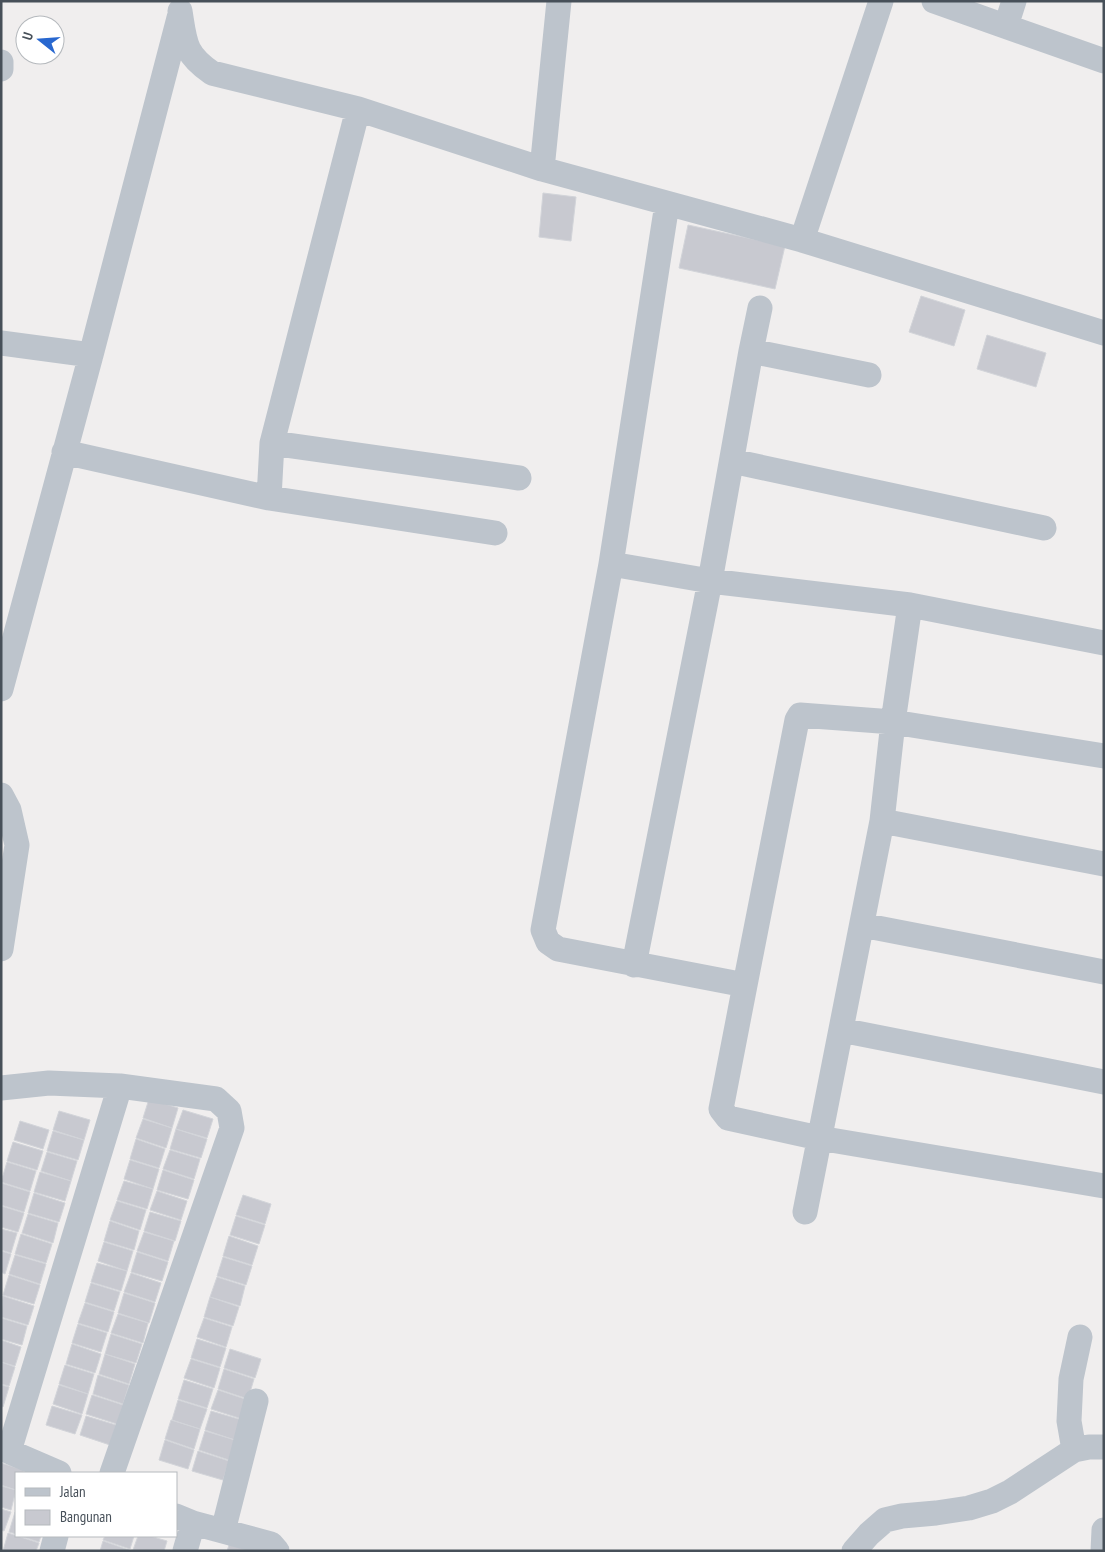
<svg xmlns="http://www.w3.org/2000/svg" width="1105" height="1552" font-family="'PT Sans Narrow',sans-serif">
<rect width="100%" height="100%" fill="#f0eeee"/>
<path fill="#c8c9d0" stroke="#d2d4d9" d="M543,193l33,4 -5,44 -32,-4z
M688,225l97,21 -10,43 -96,-21z
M921,296l44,14 -11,36 -45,-14z
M987,335l59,18 -10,34 -59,-18z
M149,1099l29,9 -6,20 -29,-10z
M183,1110l30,9 -6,19 -31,-9z
M59,1111l31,9 -6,20 -31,-10z
M143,1119l29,9 -6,20 -30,-10z
M20,1121l29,9 -6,19 -29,-9z
M176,1129l31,10 -6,19 -31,-9z
M53,1131l31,9 -6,20 -31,-9z
M136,1139l29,10 -6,19 -29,-9z
M13,1142l30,9 -6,19 -30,-9z
M170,1150l30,9 -6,20 -31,-10z
M47,1152l30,9 -6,20 -30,-10z
M130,1160l29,9 -6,20 -29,-10z
M7,1162l29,9 -6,20 -29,-9z
M163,1170l31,10 -6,19 -31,-9z
M40,1172l31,9 -6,20 -31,-9z
M124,1181l29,8 -6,20 -30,-9z
M1,1183l29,9 -6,20 -23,-7z
M157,1191l30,10 -6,19 -31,-10z
M34,1193l31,10 -6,19 -31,-9z
M243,1195l28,9 -6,20 -29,-9z
M117,1201l29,9 -6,20 -30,-10z
M1,1206l23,7 -6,19 -17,-5z
M150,1212l31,9 -6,20 -31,-10z
M28,1214l30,9 -5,20 -31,-10z
M236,1216l29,9 -6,19 -29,-9z
M110,1221l29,10 -5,19 -30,-9z
M1,1229l16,4 -6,20 -10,-3z
M144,1232l30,9 -6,20 -31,-10z
M21,1234l31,10 -6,19 -31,-9z
M229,1236l29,10 -6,19 -29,-9z
M104,1242l29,9 -6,20 -29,-10z
M1,1251l10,3 -6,20 -4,-2z
M137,1252l31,10 -6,19 -31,-9z
M15,1255l31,9 -6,20 -31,-10z
M223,1257l29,9 -6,19 -29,-9z
M97,1263l30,8 -6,20 -30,-9z
M131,1273l30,10 -6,19 -31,-10z
M9,1275l31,10 -6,19 -31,-9z
M217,1277l28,9 -5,20 -30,-9z
M91,1283l29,9 -6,19 -29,-9z
M124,1293l31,10 -6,20 -31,-10z
M3,1296l31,10 -6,19 -27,-8z
M210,1297l29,10 -6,19 -29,-9z
M85,1303l29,9 -6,20 -30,-9z
M118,1314l30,9 -5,20 -32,-10z
M1,1318l26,8 -5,19 -21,-6z
M204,1318l28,9 -6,20 -29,-10z
M78,1324l29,9 -6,19 -29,-9z
M111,1334l31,10 -6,19 -31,-9z
M197,1339l29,9 -6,19 -29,-9z
M1,1340l20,7 -6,19 -14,-4z
M72,1344l29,10 -6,19 -29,-9z
M230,1349l31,10 -6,19 -31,-10z
M105,1354l30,10 -6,20 -30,-10z
M191,1359l29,9 -6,20 -30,-10z
M1,1362l14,5 -6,19 -8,-2z
M65,1365l29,9 -6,20 -29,-10z
M224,1369l30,10 -6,20 -30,-10z
M98,1375l31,10 -6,19 -30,-10z
M184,1380l29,9 -6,19 -29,-9z
M1,1385l8,2 -6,20 -2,-1z
M59,1385l29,9 -6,20 -29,-10z
M218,1390l30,10 -6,19 -31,-10z
M92,1395l31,10 -6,19 -31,-10z
M178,1400l29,9 -7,20 -28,-9z
M52,1406l30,9 -7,19 -29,-9z
M211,1411l31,9 -7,20 -30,-10z
M86,1416l30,9 -6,20 -30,-10z
M171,1420l29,9 -6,20 -29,-10z
M205,1431l30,9 -6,20 -30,-10z
M165,1440l29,10 -6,19 -29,-9z
M198,1451l31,10 -6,19 -31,-9z
M1,1463l23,7 -1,3h-7v17l-15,-5z
M1,1486l15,4 -5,20 -10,-3z
M1,1509l10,3 -7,19 -3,-1z
M15,1512l1,1v21l-7,-2z
M8,1533l31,10 -3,8h-33z
M20,1536h21l-2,6z
M105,1536h29l-4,13 -27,-9z
M138,1536h12l17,5 -3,10 -31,-1z
M103,1541l26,9v1h-29z
M230,1542l29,9h-32z"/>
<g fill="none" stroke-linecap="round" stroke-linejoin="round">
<path stroke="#bdc4cc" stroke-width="25" d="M934,1l170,60
M180,11c5,31 4,43 32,62l146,36 184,60 260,71 302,93
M1006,26l8,-25
M1,62v7
M542,169l17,-168
M667,204l-56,360 99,17 200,24 194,38
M802,240l79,-239
M1,343l90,12
M751,351l118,24
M272,443l247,35
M64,452l205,46 226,35
M732,461l312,67
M269,498l3,-55 86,-334
M611,564l-68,366 5,12 10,7 187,36 -24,124 7,9 91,20 285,48
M1,689l90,-334 88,-337
M1,795l8,15 8,35 -16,104
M882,821l222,43
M862,925l242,47
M634,965l76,-384 41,-230 9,-43
M745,985l52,-265 3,-5 93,7 211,34
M841,1030l263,52
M1,1088l48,-5 71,3 96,13 13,12 3,17 -120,345
M805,1212l77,-391 11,-99 17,-117
M1,1448l58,25
M1074,1450l-5,-29 2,-42 9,-42
M9,1451l111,-365
M176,1516l17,7 78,21 6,7
M223,1531l33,-130
M52,1551l4,-15
M185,1551l8,-28
M854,1551l15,-17 16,-14 17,-4 34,-3 33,-5 23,-7 18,-9 64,-42 15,-3h15
M1103,1551l1,-21"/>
</g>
<rect width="1105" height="1552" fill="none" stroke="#475059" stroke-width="5"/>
<rect x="15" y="1472" width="162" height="65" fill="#ffffff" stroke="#b5b9bd"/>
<rect x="25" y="1488" width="25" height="8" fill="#bdc4cc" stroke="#b5b9bd"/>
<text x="60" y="1497" font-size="15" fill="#475059">Jalan</text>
<rect x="25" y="1510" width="25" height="15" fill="#c8c9d0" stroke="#b5b9bd"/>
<text x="60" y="1522" font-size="15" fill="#475059">Bangunan</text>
<g transform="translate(40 40) rotate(287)"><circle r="24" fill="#ffffff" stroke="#b5b9bd"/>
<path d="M0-4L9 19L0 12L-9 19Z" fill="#2867cf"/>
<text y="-8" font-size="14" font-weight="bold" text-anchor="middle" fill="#475059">U</text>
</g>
</svg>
